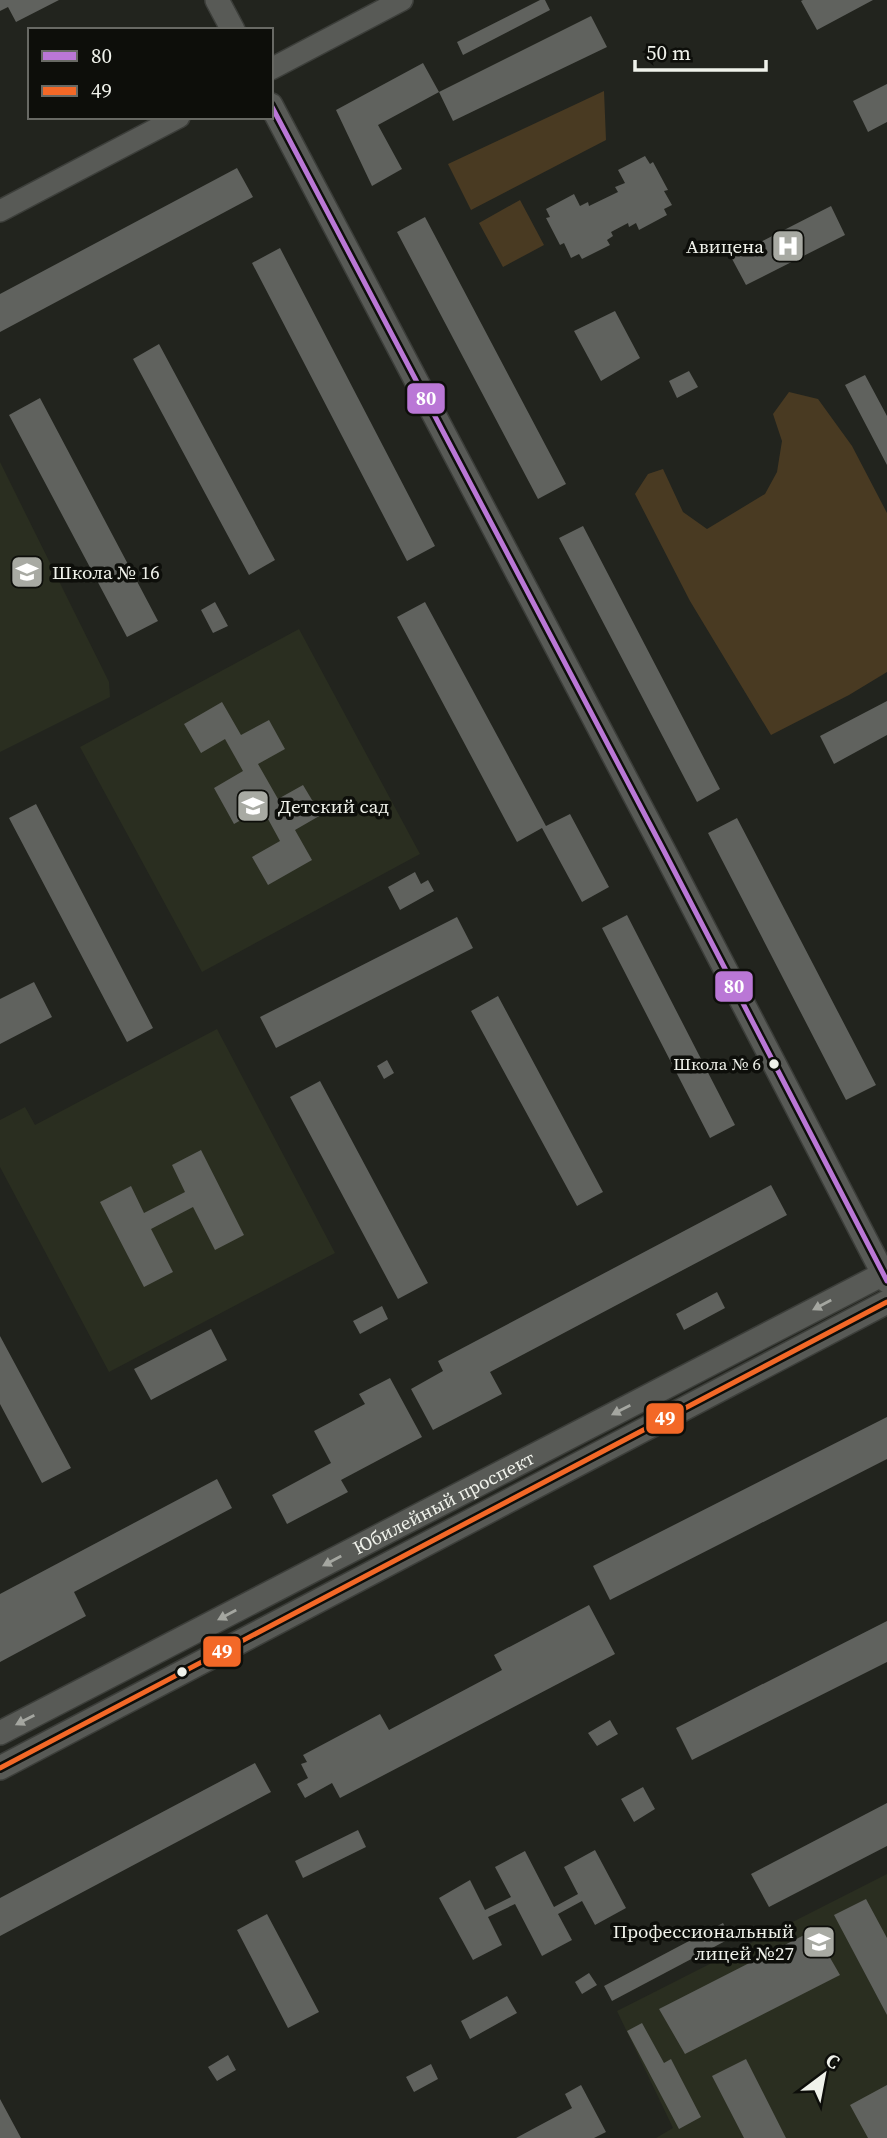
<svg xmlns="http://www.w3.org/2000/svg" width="887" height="2138" font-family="'Source Serif 4',serif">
<rect width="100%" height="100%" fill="#22241e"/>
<path fill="#2a2e20" d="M0,462l109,220 1,15 -110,55z
M299,629l121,225 -218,118 -122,-225z
M217,1029l118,224 -226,119 -109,-205v-47l25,-13 10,18z
M887,1874v264h-231l17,-10 -56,-117z"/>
<path fill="#493a22" d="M604,91l2,49 -135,70 -23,-46z
M520,200l24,45 -41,22 -24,-44z
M789,392l29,7 34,47 35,67v159l-38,23 -78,40 -81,-134 -55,-107 13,-20 15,-5 20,43 24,17 58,-35 12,-22 5,-31 -9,-27z"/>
<path fill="#60625e" d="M0,0h59l-43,22 -8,-15 -8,4z
M540,0h5l5,10 -87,45 -6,-13z
M803,0h70l-56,30 -16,-29z
M591,16l16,31 -154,74 -14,-29z
M423,63l16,29 -61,33 24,44 -30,17 -36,-76z
M887,84v38l-19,10 -15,-31z
M645,156l5,8 3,-2 15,28 -4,1 8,14 -8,4 3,6 -28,15 -3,-7 -7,4 -1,-4 -17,9 2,4 -6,4 3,5 -28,14 -3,-5 -8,4 -7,-15 -4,2 -14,-27 4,-1 -4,-8 28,-15 6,12 8,-4 1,4 29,-14 -3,-5 10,-4 -7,-13z
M237,168l16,29 -253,135v-38z
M831,206l14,29 -99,50 -15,-28z
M425,217l141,267 -28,15 -141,-267z
M280,248l155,298 -28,15 -155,-298z
M615,311l25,47 -39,23 -27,-50z
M159,344l116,216 -26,15 -116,-216z
M689,371l9,16 -21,11 -8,-17z
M865,375l22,41v49l-42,-80z
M40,398l118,223 -31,16 -118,-222z
M583,526l137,263 -23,13 -138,-264z
M215,602l13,24 -15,7 -12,-23z
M425,602l121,224 24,-12 39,73 -27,15 -40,-74 -25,14 -120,-225z
M887,701v34l-53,29 -14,-28z
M222,702l19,33 28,-15 16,29 -27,15 20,35 25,-14 18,30 -26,15 17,30 -44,25 -16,-28 28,-16 -18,-33 -28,16 -20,-36 29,-17 -18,-32 -24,14 -17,-29z
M36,804l117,224 -26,14 -118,-224z
M737,818l139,267 -30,15 -138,-267z
M415,872l6,12 7,-4 6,11 -34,19 -12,-23z
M627,915l108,210 -25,13 -108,-210z
M457,917l16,31 -197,100 -16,-31z
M34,982l18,35 -52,27v-45z
M498,996l105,196 -26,14 -106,-195z
M387,1060l7,13 -10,6 -7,-13z
M320,1081l108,202 -30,16 -108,-202z
M201,1150l43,85 -29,15 -22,-43 -42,22 22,43 -29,15 -44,-85 31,-16 13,27 41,-21 -13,-27z
M771,1185l16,30 -297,157 12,22 -69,36 -22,-41 32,-18 -5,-10z
M717,1292l8,16 -41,22 -8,-16z
M382,1306l6,13 -28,15 -7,-13z
M211,1329l16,31 -76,40 -17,-31z
M0,1336l71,132 -29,15 -42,-79z
M390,1378l32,59 -81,43 7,12 -61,32 -15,-29 59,-32 -17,-32 51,-27 -6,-10z
M887,1417v42l-277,141 -17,-34z
M217,1479l15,29 -158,84 12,24 -86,46v-68z
M589,1605l26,49 -275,144 -8,-15 -27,15 -8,-14 11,-6 -7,-14 6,-2 -4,-7 77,-41 9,16 113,-60 -8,-15z
M887,1621v41l-195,98 -16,-32z
M610,1720l8,14 -21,12 -9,-13z
M255,1763l16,29 -271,144v-38z
M643,1787l12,22 -21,13 -13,-23z
M887,1803v43l-118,61 -18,-33z
M358,1830l8,17 -63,31 -8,-17z
M595,1850l31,58 -31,17 -13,-24 -24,13 14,26 -30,16 -27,-52 -27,13 14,28 -29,15 -34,-62 31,-18 15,30 26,-13 -16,-30 30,-16 29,56 24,-13 -14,-27z
M866,1899l21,39v77l-53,-100z
M267,1914l52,98 -31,16 -51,-98z
M723,1923l8,15 -119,63 -8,-15z
M814,1930l26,45 -155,79 -26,-45z
M589,1973l8,12 -15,9 -7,-12z
M507,1996l10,17 -47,26 -9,-18z
M642,2023l22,40 7,-4 30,58 -22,12 -52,-98z
M228,2055l8,15 -19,11 -9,-14z
M746,2059l40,79h-42l-32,-62z
M431,2064l7,15 -24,13 -8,-15z
M581,2085l25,47 -12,6h-78l56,-30 -7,-14z
M887,2085v53h-19l-18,-33z
M0,2099l21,39h-21z"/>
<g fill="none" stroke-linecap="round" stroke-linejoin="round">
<defs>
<path id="tertiary" d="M271,69l131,-69
M0,211l179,-94"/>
<g id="secondary">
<path d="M217,0l16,30"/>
<path d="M271,105l394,748 222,428"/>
<path id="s1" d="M0,1733l887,-461"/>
<path d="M0,1768l887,-466"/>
</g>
</defs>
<use href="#tertiary" stroke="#3c3e3a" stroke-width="24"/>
<use href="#secondary" stroke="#3c3e3a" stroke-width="26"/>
<use href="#tertiary" stroke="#585a56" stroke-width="21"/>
<use href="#secondary" stroke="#585a56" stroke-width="23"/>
<defs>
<path id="bus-1" d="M271,105l394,748 222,428"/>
<path id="bus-2" d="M0,1768l887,-466"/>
</defs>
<use href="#bus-1" stroke="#0d0e0a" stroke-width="10"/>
<use href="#bus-2" stroke="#0d0e0a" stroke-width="10"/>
<use href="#bus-1" stroke="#ba77d6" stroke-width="5"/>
<use href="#bus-2" stroke="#f36827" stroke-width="5"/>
</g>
<defs><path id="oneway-solid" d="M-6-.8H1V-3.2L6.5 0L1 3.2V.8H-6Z" transform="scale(1.75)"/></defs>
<g fill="#a4a6a0">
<use href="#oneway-solid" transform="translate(822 1305) rotate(152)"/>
<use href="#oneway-solid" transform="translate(621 1410) rotate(153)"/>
<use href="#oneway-solid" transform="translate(332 1561) rotate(152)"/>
<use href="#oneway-solid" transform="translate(227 1615) rotate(152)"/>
<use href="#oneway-solid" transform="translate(25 1720) rotate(153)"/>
</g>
<defs>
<symbol id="hospital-square" viewBox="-11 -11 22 22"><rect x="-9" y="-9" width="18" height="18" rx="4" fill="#a8aaa3" stroke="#0d0e0a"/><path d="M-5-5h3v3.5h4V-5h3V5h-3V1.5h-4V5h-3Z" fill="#fff"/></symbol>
<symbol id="school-square" viewBox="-11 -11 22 22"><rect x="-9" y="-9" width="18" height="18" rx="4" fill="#a8aaa3" stroke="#0d0e0a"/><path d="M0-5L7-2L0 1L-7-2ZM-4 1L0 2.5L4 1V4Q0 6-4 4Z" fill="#fff"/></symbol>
<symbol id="university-square" viewBox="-11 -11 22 22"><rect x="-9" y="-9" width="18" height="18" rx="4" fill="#a8aaa3" stroke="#0d0e0a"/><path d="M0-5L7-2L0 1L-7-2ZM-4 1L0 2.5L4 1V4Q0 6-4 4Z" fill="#fff"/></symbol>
</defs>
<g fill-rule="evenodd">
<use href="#hospital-square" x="769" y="227" width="38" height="38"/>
<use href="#school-square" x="8" y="553" width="38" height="38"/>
<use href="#school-square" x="234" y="787" width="38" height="38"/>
<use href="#university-square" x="800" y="1923" width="38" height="38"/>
</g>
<g fill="#f0f2eb" stroke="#0d0e0a" stroke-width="2.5">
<circle cx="774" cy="1064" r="6"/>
<circle cx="182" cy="1672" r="6"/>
</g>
<g text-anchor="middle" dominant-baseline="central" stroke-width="7" stroke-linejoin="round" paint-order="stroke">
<g font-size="17" fill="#f0f2eb" stroke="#0d0e0a" text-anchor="end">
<text x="761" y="1064">Школа № 6</text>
</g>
<g font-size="19" fill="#f0f2eb" stroke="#0d0e0a" text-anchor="end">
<text x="764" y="246">Авицена</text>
<text x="52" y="572" text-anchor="start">Школа № 16</text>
<text x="278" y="806" text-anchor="start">Детский сад</text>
<text x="794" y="1931">Профессиональный<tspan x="794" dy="22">лицей №27</tspan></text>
</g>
<g font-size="19" fill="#f0f2eb" stroke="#0d0e0a">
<text stroke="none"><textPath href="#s1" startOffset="500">Юбилейный проспект</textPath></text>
</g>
</g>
<g stroke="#0d0e0a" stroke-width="2.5">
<rect x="406" y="382" width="40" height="33" rx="7" fill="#ba77d6"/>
<rect x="714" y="970" width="40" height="33" rx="7" fill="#ba77d6"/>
<rect x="645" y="1402" width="40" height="33" rx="7" fill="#f36827"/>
<rect x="202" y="1635" width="40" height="33" rx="7" fill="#f36827"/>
</g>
<g font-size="19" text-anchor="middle" font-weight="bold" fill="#fff">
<text x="426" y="405">80</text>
<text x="734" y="993">80</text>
<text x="665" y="1425">49</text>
<text x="222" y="1658">49</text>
</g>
<rect x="28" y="28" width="245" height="91" fill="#0d0e0a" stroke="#686964" stroke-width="2"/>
<rect x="42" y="51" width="35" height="10" fill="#ba77d6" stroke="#686964" stroke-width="2"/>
<text x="91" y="63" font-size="21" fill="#f0f2eb">80</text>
<rect x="42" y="86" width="35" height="10" fill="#f36827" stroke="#686964" stroke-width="2"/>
<text x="91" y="98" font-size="21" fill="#f0f2eb">49</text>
<g transform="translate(824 2075) rotate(32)" stroke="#0d0e0a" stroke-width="5" paint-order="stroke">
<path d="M0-5L12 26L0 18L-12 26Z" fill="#f0f2eb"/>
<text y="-10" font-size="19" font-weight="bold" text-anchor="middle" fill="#f0f2eb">С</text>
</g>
<path d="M635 60v10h131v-10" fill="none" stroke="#f0f2eb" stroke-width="3.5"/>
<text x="646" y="60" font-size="21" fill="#f0f2eb" stroke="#0d0e0a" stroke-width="5" paint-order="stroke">50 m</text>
</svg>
